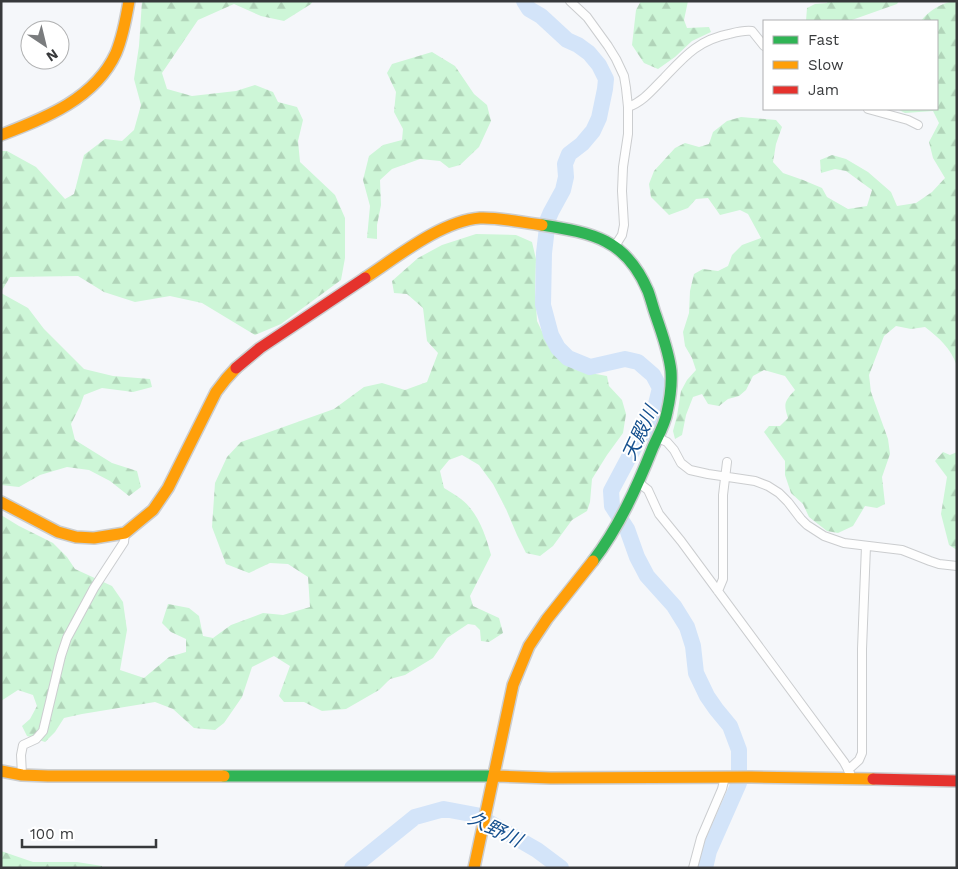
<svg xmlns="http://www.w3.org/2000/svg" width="958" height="869" font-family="'Work Sans','Noto Sans JP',sans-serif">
<defs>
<pattern id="forest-firs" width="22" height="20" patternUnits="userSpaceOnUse" patternTransform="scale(1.25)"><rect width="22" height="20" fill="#cdf6d7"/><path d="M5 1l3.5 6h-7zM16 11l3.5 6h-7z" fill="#b1d4b9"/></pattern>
</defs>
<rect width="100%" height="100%" fill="#f5f7fa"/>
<path fill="url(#forest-firs)" d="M142,1h171l-2,3 -27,17 -23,-5 -27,-12 -36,16 -36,53 5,16 25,7 44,-5 19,-6 18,7 5,10 19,5 6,13 -5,21 2,21 35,33 10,23v40l-4,22 -60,44 -26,11 -53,-32 -32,-7 -35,6 -31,-10 -26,-16 -68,1 -9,15v-141h6l29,16 29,32 9,-5 10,-39 21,-16 17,2 12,-11 7,-25 -7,-26 5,-33z
M641,1h47l-4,19 3,8 22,-1 2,5 -19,9 -17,16 -17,12 -14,-6 -12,-18 4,-35z
M828,1h71l-2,3 -48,17h-43l1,-13 8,-4 12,-1z
M953,1h4v365c-7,-19 -17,-27 -32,-39l-14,2 -15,-3 -12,10 -15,39 2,17 17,47 2,15 -8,23 3,27 -8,4 -12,-2 -12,20 -15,7 -11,-2 -18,-14 -6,-13 -12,-11 -6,-18v-14l-21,-29 5,-6h11l8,-8c-5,-15 -3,-17 7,-28l-10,-14 -21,-6 -11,6 -7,14 -7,6 -11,3 -9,7 -11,-2 -6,-10 -9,3 -7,18 -4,20 -7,4 -2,-8 4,-15 4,-25 6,-11 9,-10 -4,-12 -7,-12 -2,-14 6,-19 1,-22 4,-17 9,-5 15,2 10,-5 4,-11 10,-10 19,-7 -13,-24 -8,-4 -20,5 -12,-17 -12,1 -8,9 -19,7 -18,-18 -2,-13 5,-13 21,-23 10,-5 14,4 10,-3 4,-12 14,-11 14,-4 35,3 6,7 -6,17 -3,18 10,11 20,7 19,8 5,9 21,12 19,-3 5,-16 -26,-19 -11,-2 -14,4 -1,-13 12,-5 14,4 22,13 23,20 6,14 19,-3 16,-11 13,-14 -12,-20 -4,-16 10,-19 -6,-12 -28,2 -8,-4h40v-88h-16c8,-11 20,-17 32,-20z
M432,52l23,14 19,28 13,11 4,16 -12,26 -19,18 -11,3 -9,-7 -20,-2 -28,10 -12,11 1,25 -4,20v14l-10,-1 3,-32 -7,-26 6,-24 14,-11 19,-5 1,-11 -9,-17 2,-20 -9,-19 5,-9z
M476,234l40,1 16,7 4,17 -1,31 2,31 10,21 12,16 20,13 28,5 2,10 13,14 4,14 -3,19 -16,22 -15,24 -2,23 -3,9 -15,9 -19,26 -13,10 -14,-3 -9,-18 -11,-26 -13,-25 -14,-19 -17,-10 -13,5 -9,11 4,17c6,4 12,7 17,11 17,13 25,37 30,56l-21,41 3,10 26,12 4,15 -14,9 -8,-1 -1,-11 -5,-5 -7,-1 -21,14 -14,20 -28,17 -15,4 -11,11 -33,19 -24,2 -18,-9h-20l-5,-6 11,-30 -16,-10 -22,11 -10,30 -18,26 -9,7 -21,-2 -21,-19 -18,-7 -73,12 -18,4 -9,14 -10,10 -18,-6 -5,-10 8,-7 7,-13 -4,-11 -15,-5 -17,11v-186l18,11 34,17 14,14 8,12 37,17 11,16 4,28 -7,40 24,8 25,-21 17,-5v-13l-15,-7 -9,-9 6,-19 21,4 10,8 4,20 10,2 18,-13 32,-12 20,2 27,-8 -2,-30 -20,-13 -18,-1 -21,10 -23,-9 -14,-37 3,-44 12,-26 14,-15 93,-33 30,-22 18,-4 23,7 22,-8 11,-29 -11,-12 -4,-33 -16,-14 -13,-1 -2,-12 26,-23 24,-13z
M1,293l27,15 16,21 40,40 29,7 37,3 2,8 -19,5 -31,-4 -18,7 -4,11 -9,18 4,16 37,23 25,8 4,16 -12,9 -19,-15 -21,-11 -22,-3 -27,8 -21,12 -18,-2z
M943,452l7,3 7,-3v98l-8,-5 -8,-31 6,-37 -12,-16z
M1,851l32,11h44l25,4v2h-101z"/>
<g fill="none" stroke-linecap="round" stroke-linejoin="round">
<path stroke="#d3e4f9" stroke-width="16" d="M524,1l5,8 12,7 26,24 11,5 11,8 10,12 7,14 -1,10 -6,29 -6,13 -11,13 -13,10 -4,10 1,13 -3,13 -12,22 -3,7 -4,34 -1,52 8,30 7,13 10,10 22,9 35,-8 13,3 15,13 7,13 -5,20 -9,20 -10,16 -25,47 1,15 15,23 10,28 10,19 27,30 13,21 6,19 3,27 11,23 9,13 14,17 9,24v33l-30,68 -4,17
M352,868l63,-51 29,-8 32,6 61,35 24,18"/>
<defs>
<path id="street" d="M570,1l17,16 21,29 8,13 8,17 2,12 2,19v27l-5,33 -1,24 2,34 -2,10 -7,11
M628,107c15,-5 25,-18 36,-29 20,-21 34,-38 65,-44 8,-2 15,-4 23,-3l12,15
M868,109l40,11 10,5
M658,438l9,4 7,8 7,13 9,7 18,4 47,7 13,5 11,7 9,9 13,17 6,6 17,11 20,7 58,7 28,11 9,3 18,2
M639,483l9,7 11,24 22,27 163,221 6,11 1,7
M718,591l5,-12v-84l4,-33
M848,770l11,-10 3,-7v-104l4,-103
M22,775l-1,-20 2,-10 13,-6 7,-8 18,-75 6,-18 27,-50 30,-46 1,-9
M693,868l8,-30 21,-49 3,-12"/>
<path id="fast" d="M542,225c51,8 84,14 106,66 3,8 5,17 8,25 6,18 13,36 15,55 1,14 -1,28 -4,41 -2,12 -9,24 -14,35 -16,40 -34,80 -60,114
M224,776h272"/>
<path id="slow" d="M1,135c44,-17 94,-36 115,-82 7,-17 10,-34 13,-52
M365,278c32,-21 76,-57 115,-60 18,-1 44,5 62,7
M1,502l57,30 18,5 18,1 31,-5 28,-23 15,-22 48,-96 10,-13 10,-11
M1,771l21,4 26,1h176
M496,776l55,2 200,-1 122,2
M474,868l39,-183 16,-39 18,-27 46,-58"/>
<path id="jam" d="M236,368l24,-20 105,-70
M873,779l84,2"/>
</defs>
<use href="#street" stroke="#cbcdcf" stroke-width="10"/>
<use href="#fast" stroke="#cbcdcf" stroke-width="14"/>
<use href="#slow" stroke="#cbcdcf" stroke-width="14"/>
<use href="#jam" stroke="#cbcdcf" stroke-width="14"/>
<use href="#street" stroke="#fefefe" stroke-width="8"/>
<use href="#fast" stroke="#30b455" stroke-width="11"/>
<use href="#slow" stroke="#ff9f0a" stroke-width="11"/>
<use href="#jam" stroke="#e5322d" stroke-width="11"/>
</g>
<g text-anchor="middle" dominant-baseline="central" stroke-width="4" stroke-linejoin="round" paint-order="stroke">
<g font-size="19" font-style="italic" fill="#144f8e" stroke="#fff">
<text transform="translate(640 433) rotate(-65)">天殿川</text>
<text transform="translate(495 829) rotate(26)">久野川</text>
</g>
</g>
<rect width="958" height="869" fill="none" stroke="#37393b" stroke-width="5"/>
<rect x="763" y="20" width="175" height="90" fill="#ffffff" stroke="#afb0b1"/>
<rect x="773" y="36" width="25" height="8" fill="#30b455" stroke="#afb0b1"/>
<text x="808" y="45" font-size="15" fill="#37393b">Fast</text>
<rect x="773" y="61" width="25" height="8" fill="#ff9f0a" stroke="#afb0b1"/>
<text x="808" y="70" font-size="15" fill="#37393b">Slow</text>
<rect x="773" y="86" width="25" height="8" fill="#e5322d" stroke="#afb0b1"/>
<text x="808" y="95" font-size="15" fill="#37393b">Jam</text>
<g transform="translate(45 45) rotate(145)"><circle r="24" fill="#ffffff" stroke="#afb0b1"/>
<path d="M0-4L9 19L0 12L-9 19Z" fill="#7a7c7e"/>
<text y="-8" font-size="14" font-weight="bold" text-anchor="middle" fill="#37393b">N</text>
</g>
<path d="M22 839v8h134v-8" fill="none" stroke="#37393b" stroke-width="2.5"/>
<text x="30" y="839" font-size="15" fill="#37393b" stroke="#ffffff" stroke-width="4" paint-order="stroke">100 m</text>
</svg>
